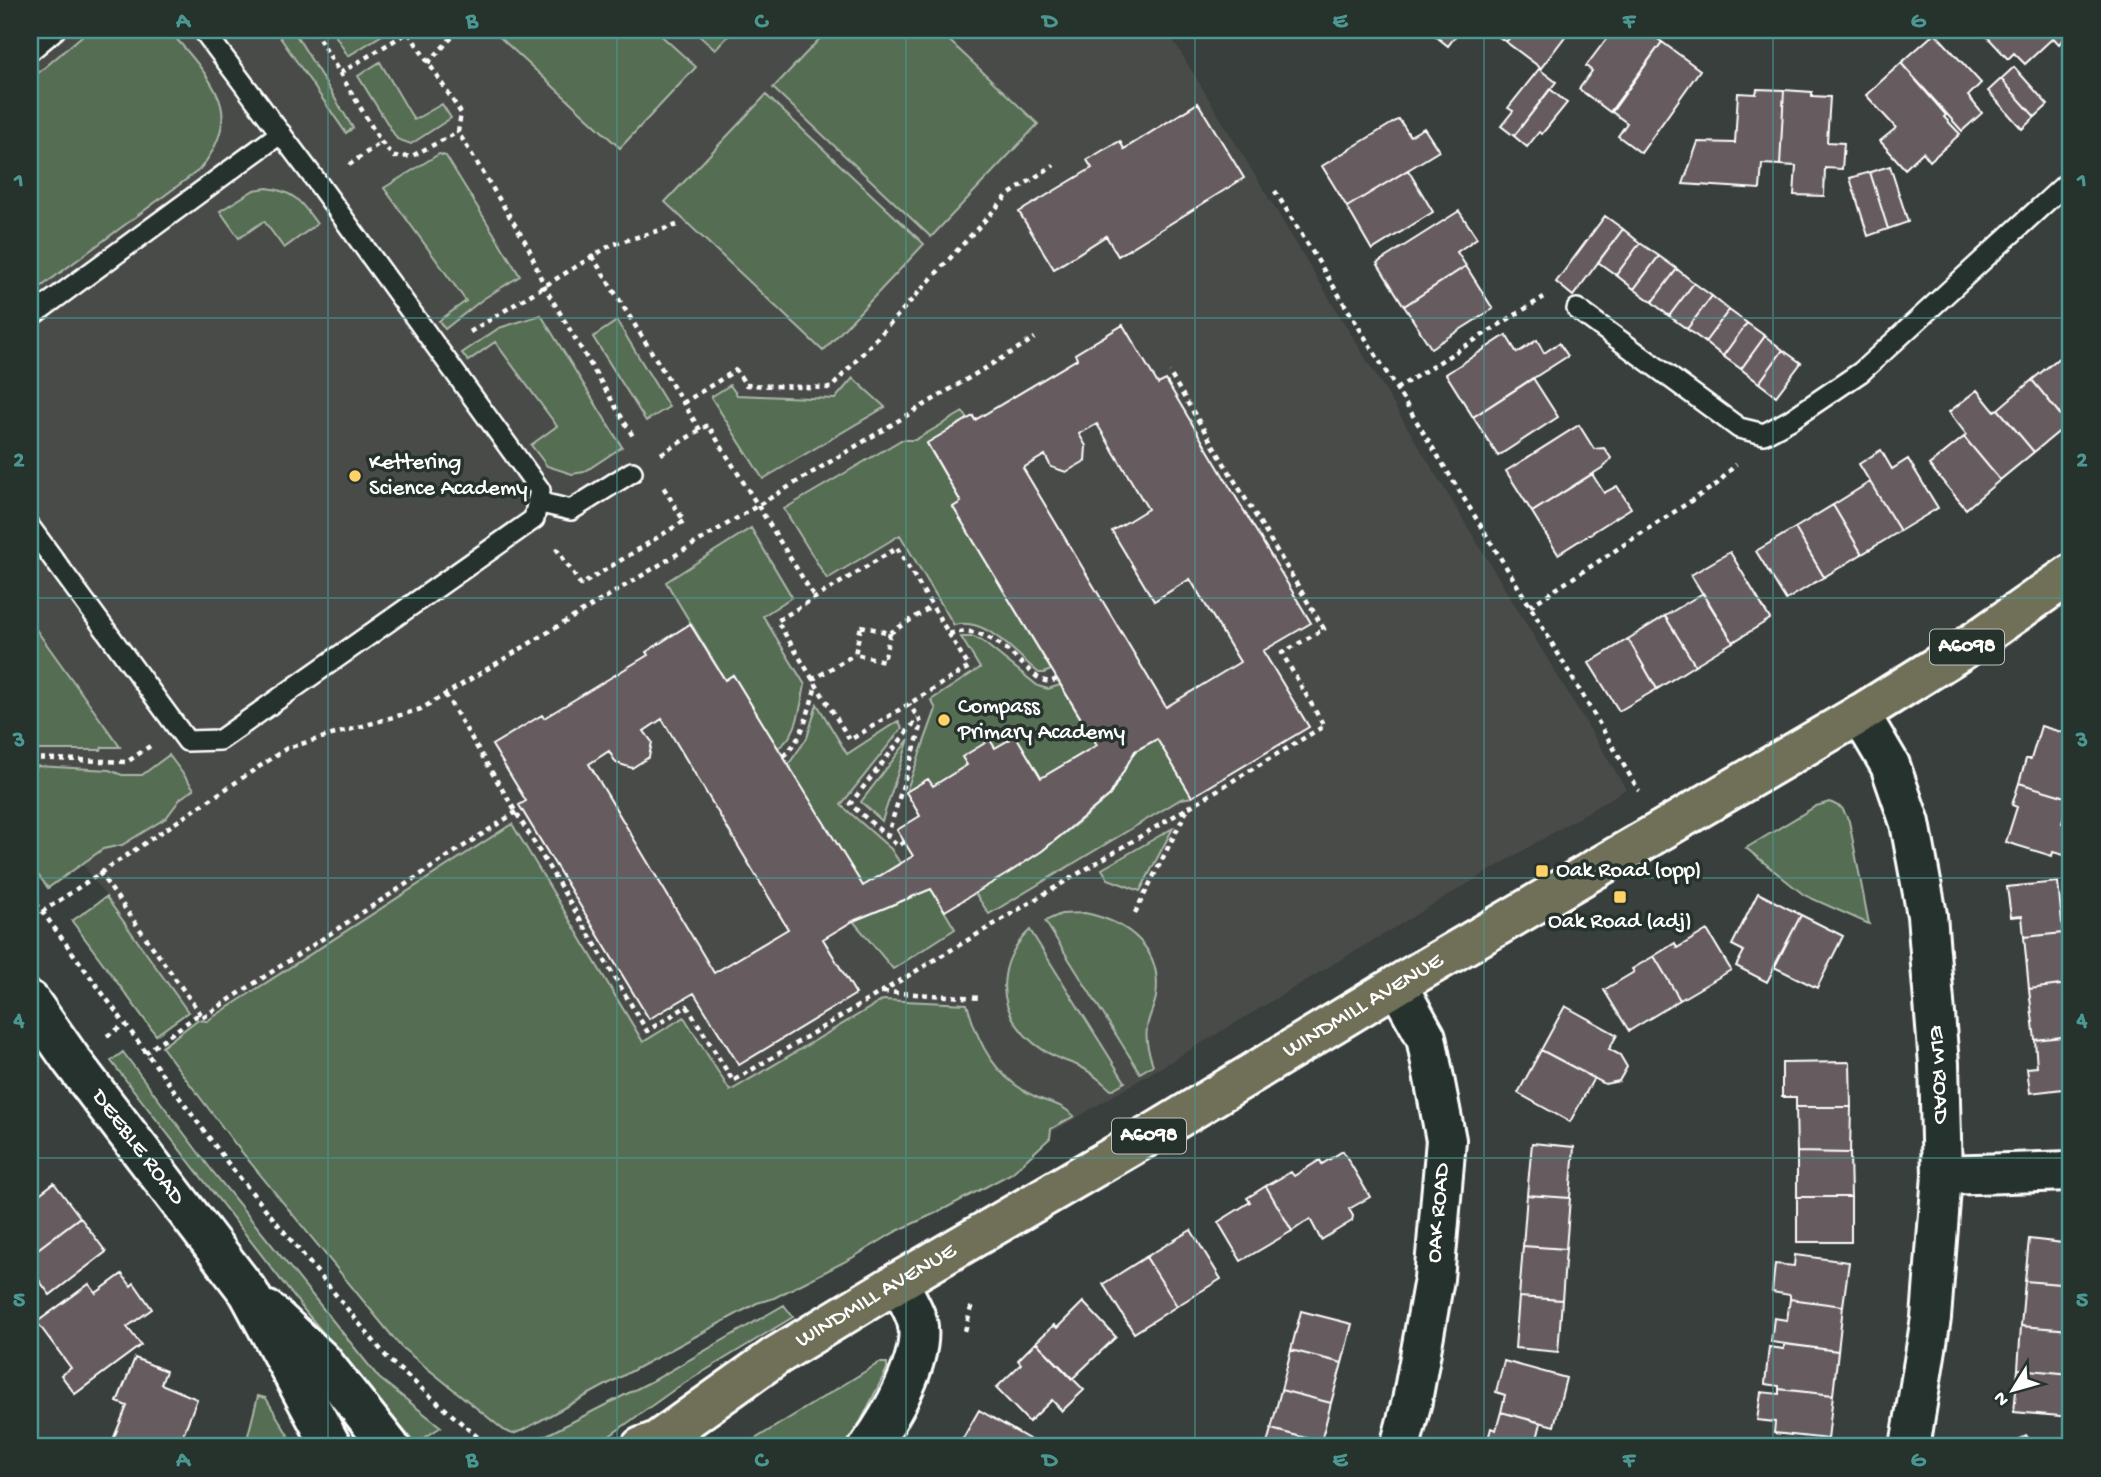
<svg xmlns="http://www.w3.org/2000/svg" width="2101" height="1477" font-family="'Gochi Hand',sans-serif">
<rect width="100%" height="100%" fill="#393f3c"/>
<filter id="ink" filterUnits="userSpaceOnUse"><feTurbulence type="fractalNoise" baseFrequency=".0143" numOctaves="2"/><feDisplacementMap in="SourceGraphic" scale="14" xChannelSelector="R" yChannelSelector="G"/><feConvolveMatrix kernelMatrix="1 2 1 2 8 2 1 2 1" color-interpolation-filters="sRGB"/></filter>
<g filter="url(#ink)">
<path fill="#4a4c4a" d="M30,30h1137l459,759 -747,447 -476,73 -373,-518z"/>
<path fill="#546d52" stroke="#aab6a8" stroke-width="2" d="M89,30h76l6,3c16,17 44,49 50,72 6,23 -8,49 -22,65l-169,125v-215z
M275,30h18l60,98 -7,5z
M332,30h58l-42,26z
M492,30h163l41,37 -76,81z
M693,30h41l-19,20z
M828,30h110l100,94 -107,113 -158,-149z
M380,62l34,58 28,-16 9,14 -40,26 -14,-5 -39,-63z
M766,95l158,149 -101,107 -158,-149z
M439,154l7,2 74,120 -37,23 -38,30 -6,-8 27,-20 -82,-113z
M267,188c29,4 34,14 50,36l-33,24 -20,-27 -25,17 -19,-27 34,-21z
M541,315l81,132 -38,25 -12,2 -25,-8 -16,-21 26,-19 -62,-84 -27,19 -6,-8 37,-25z
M617,321l52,86 -23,14 -53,-84z
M853,378l32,29 -122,72 -52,-82 19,-12 7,10 98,4z
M963,412l5,7 -41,25 34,58 -8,5 98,163 -7,3h-5c-23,-18 -52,-57 -85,-48l-54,-90 -73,44 -43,-70 117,-69h14z
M751,528l41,69 -29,19 42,69c-5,22 -7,51 -27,63l-45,-73 -8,5 -59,-98z
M30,621l90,126h-18l-1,3h-71z
M961,637h13l8,4 56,45 10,3 12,-4 37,60 -56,33 -25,-42 -21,12 -5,-8 -23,25 -34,21 -5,-7 -22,13 30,-83 -5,-9 49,-32z
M817,704l30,50 51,-33 4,7 -61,77 50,44 9,14 -37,23 -75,-121 19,-27z
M909,739l-27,82 -21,-19z
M1157,739l35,58 -11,2 -192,115 -14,-21 67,-42 37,-29 31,-27 25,-44z
M169,755l25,34 -13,9 -15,20 -44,27 -19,4 -55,39 -18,-24v-93h4l3,-5 72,4 13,5h20z
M1830,802l12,6 7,13 20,103 -65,-29 -58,-47 70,-42z
M512,824l131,218 41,-25 46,74 153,-91 84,4c11,40 28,74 69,93 17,8 22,5 38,19l-23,13 -1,9 -38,35 -70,37 -47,22 -43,26 -78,40 -17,5 -234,127 -10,4 -8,-3 -104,-84 -165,-202 -74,-98 35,-27 10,1z
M1173,828l-33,63 -32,-12 -6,-10z
M931,889l24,40 -62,40 -40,-48z
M106,897l82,115 -32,23 -84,-114z
M1085,913c43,9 78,35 71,84 -2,11 -8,20 -9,31 -2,13 2,25 6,37l-13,8 -95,-152 16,-7z
M1030,930l95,152 -14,8c-9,-8 -18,-17 -30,-23 -8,-4 -17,-6 -25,-10 -31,-14 -57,-46 -51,-81 2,-17 12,-34 25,-46z
M123,1052l90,120 166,206 62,49 -26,17 -110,-133 -194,-250z
M784,1305l9,12 -118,72 -81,58h-71l133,-68z
M879,1363h8v6l-26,52 -17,26h-102z
M258,1396l8,2 29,49h-50z"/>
<path fill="#665c5f" stroke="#fff" stroke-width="2" fill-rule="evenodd" d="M1436,30h24l-12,16 -15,-12z
M1489,30h27l-10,12z
M1516,30h54l-29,38 -35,-26z
M1613,30h32l17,12 -52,70 -31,-23 13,-18 -6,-5z
M1981,30h65l7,8 -28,26 -11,-11 -6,6z
M2046,30h25v2l-12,12z
M1935,33l46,50 -13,13 14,17 -20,18 -61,-68z
M1662,42l38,28 -59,83 -23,-17 9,-13 -15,-11z
M1901,63l45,52 -2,2 16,17 -30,27 -7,-9 -18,17 -25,-28 16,-13 -30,-33z
M2014,67l34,38 -13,12 -34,-38z
M1539,69l17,13 -42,54 -13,-10 12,-15 -5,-3z
M2001,79l34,38 -13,12 -34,-38z
M1550,89l17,14 -25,31 -3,-2 -12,15 -13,-11z
M1757,89l27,1 -4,75 -18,-1 -2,25 -77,-5 15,-42 37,1 3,-50 18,1z
M1784,90l28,2v4l18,1 -3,45 17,1 -2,26 -17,-1 -1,28 -30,-1 2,-29 -16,-1z
M1198,103l46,75 -126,78 -12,-20 -52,33 -35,-57 73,-44 -5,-8 18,-11 15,-8 4,8z
M1399,119l11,17 14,-8 15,23 -92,56 -25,-41z
M1890,166l18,56 -20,7 -18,-57z
M1408,170l25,42 -61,38 -25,-43z
M1870,172l18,57 -20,7 -18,-58z
M1459,211l18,27 -20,14 9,14 -62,40 -27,-43z
M1605,216l18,13 -50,67 -17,-14z
M1623,229l17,14 -24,32 -18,-13z
M1640,243l19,13 -25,33 -18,-14z
M1659,256l18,13 -25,33 -18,-13z
M1466,266l27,43 -62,39 -27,-42z
M1677,269l17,14 -25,33 -17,-14z
M1694,283l18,13 -25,33 -18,-13z
M1712,296l17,14 -24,32 -18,-13z
M1729,310l18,13 -24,33 -18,-14z
M1747,323l18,13 -24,33 -18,-13z
M1123,325l35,59 8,-4 145,243 -48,28 46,76 -117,70 -35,-58 -22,12 -25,44 -68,56 -35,23 -62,37 -14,-22 -78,32 -30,18 33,55 -117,71 -45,-72 -45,26 -130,-214 7,-4 -34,-56 50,-30 2,3 104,-63 -2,-3 44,-28 35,56 8,-5 130,211 50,-30 -16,-26 23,-14 -14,-24 22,-13 5,7 34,-21 -5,-8 28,-17 5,8 21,-12 25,42 56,-33 -144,-238 8,-5 -34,-59 46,-27 2,4 102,-61 -2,-5zM1097,424l51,85 -36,22 42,70 36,-22 50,83 -74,45 -143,-239 22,-13 6,12 15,5 19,-11 1,-15 -7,-12zM662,719l126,210 -74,44 -125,-209 20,-13 7,12 16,5 17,-11 3,-15 -8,-11z
M1506,335l11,18 20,-13 7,13 15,-10 9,13 -95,61 -27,-43z
M1765,336l18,14 -24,33 -18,-14z
M1783,350l18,13 -25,33 -17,-13z
M2066,352l5,6v64l-3,2 -36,-44z
M1533,378l25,39 -60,39 -25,-39z
M2032,380l36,44 -34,28 -36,-43z
M1977,390l17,21 4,-2 36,43 -34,28 -36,-43 2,-3 -17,-22z
M1579,425l15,24 10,-1 7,10 -6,8 -73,46 -26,-41z
M1964,437l36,43 -34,29 -37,-44z
M1881,450l11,19 16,-10 30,49 -38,23 -41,-67z
M1592,474l12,19 13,-7 14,22 -73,46 -26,-42z
M1870,482l30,49 -38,23 -29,-49z
M1833,505l29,49 -38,23 -29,-49z
M1795,528l29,49 -38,23 -30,-49z
M1730,552l40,67 -37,23 -42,-67z
M1703,593l30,49 -38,23 -30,-49z
M1665,616l30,49 -38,24 -29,-50z
M1628,639l29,50 -38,22 -30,-48z
M2041,726l30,9 -2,63 -50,-15 7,-24h5z
M2019,783l50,15 -7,25 9,3v31l-18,-5 -1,4 -46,-14 11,-35 -5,-2z
M2058,882l5,51 -39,4 -2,-21 -11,1 -4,-30z
M1758,893l43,22 -34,67 -31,-16 8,-15 -12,-6z
M1801,915l42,21 -26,52 -43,-21z
M1707,930l24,40 -51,30 -26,-44 21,-13 2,5z
M2063,933l6,51 -40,5 -5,-52z
M1654,956l26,44 -51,31 -25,-41 30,-18 -2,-3z
M2069,984l2,52 -36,4 -6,-51z
M1565,1006l52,29 -8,14 11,6 7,12 -8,14 -14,3 -64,-34z
M2071,1036v52l-41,5 -3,-25 10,-1 -2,-27z
M1541,1050l53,28 -24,44 -52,-29z
M1850,1062l1,45h-55v-10h-14v-34z
M1796,1107h55l-1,46 -53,-1z
M30,1143l11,15 -11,8z
M1532,1143l42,4 -4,51 -43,-3z
M1343,1151l27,46 -21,12 4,7 -1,5 -31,19 -11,-21 -18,12 -26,-45 25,-14 3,4 26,-16 2,4z
M1797,1152l53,1 1,44h-54z
M54,1183l26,34 -50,38v-54z
M1266,1186l26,45 -51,30 -23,-39 32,-20 -3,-4z
M1527,1195l43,3 -4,51 -43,-3z
M1797,1197h54v45h-54z
M80,1217l26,35 -56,43 -20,-27v-13z
M1191,1230l30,49 -44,27 -31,-49z
M2029,1239l42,5v41l-46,-4z
M1523,1246l43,3 -4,51 -43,-3z
M1795,1255l54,7 -6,44 -53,-7v-4l-18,-3 3,-28 19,2z
M1146,1257l31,49 -43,27 -31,-49z
M122,1274l9,12 3,-3 18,26 -25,18 14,18 -66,49 -14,-19 10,-7 -34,-46 52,-38 7,9z
M2025,1281l46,4v45l-50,-4z
M1519,1297l43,3 -4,52 -43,-4z
M1790,1299l53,7 -5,45 -67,-9 3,-24 13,2z
M1083,1302l33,35 -44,42 -36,-37 18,-17 3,3z
M1301,1311l51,13 -10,39 -51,-13z
M2021,1326l50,4v44l-53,-5z
M1036,1342l48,48 -22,21 -10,-11 -23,22 -33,-34 25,-24 -3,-4z
M1784,1344l54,7 -5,44 -54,-6v-3l-14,-2 4,-37 15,2z
M1291,1350l51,13 -11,40 -50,-13z
M135,1358l31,13 -5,13 36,15 -16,41 -9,-3 -4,10h-58l17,-41 -10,-4z
M1504,1361l62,17 -12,48 -53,-14 4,-17 -9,-3z
M2018,1369l53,5v43l-57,-5z
M1779,1389l54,6 -5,44 -54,-6 1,-11 -18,-2 4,-28 18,2z
M1281,1390l50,13 -10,39 -50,-13z
M979,1410l50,29 -5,8h-66z
M1501,1412l40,11 -6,24h-49l5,-19 5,2z
M1271,1429l50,13 -1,5h-54z
M2026,1435l9,12h-27z"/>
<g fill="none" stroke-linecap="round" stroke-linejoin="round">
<defs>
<path id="service" d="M30,51l25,-21
M1577,309l162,119 25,6 26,-14 71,-48 210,-193
M30,317l251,-184
M537,502l34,8 61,-38
M30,527l157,214 33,-1 314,-221 6,-29 -220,-304 -117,-156"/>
<g id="minor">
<path id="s1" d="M1860,714l30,51 20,58 17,92 12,149 3,111 -11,143 -21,129"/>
<path d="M1397,985l29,52 20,103 -12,139 -22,122 -12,46"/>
<path d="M1942,1175l129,-4"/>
<path d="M869,1447c21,-29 57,-90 48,-126 -4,-14 -13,-27 -19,-39"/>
</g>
<g id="tertiary">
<path id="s2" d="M30,1001l42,60 177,232 83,154"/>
<path d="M268,1311l53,49 69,87"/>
</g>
<g id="primary">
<path id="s3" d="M641,1447l16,-6 119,-85 122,-74 259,-151 240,-146 463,-271 104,-65 107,-75"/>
</g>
</defs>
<use href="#service" stroke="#fff" stroke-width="24"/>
<use href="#minor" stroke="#fff" stroke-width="44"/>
<use href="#tertiary" stroke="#fff" stroke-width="44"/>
<use href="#primary" stroke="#fff" stroke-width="44"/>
<path stroke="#fff" stroke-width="4.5" stroke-dasharray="5 5" stroke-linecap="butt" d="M314,30l67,112 13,15 18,-1 46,-24
M409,33l52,80 -3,19 70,114 16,40 90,152
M428,63l27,-29 -5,-4
M340,73l72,-43
M349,165l32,-23
M1275,191l255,415 109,185
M592,256l108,174
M470,332l141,-87 66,-20
M1396,389l148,-92
M683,403l53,-33 10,15 85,3 177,-193 46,-30
M661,454l47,-29 107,173
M556,548l25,37 103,-64 -22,-36
M897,548l72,119 -119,73 -73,-119z
M1530,606l187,-122 19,-20
M861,626l29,7 -6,28 -29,-7z
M890,633l41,-26
M949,634c40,-12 63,24 92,46l9,2 7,-3
M812,680l43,-26
M445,694l202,337 40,-25 46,75 591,-355 -42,-73 42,-24 -155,-257
M783,756c21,-17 25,-45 33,-70
M30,758l97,4 23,-16
M887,837l35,-113 -13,-20
M904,842l-6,4 -48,-42 68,-86
M99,872l103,144
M30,895l197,267 163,199 99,86
M42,912l245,-164 134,-39 614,-371
M1135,913l53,-105
M883,992l97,6
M107,1036l17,-11
M145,1053l51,-37 7,1 313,-205
M965,1331l7,-27"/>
<use href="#service" stroke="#26332d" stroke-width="19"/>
<use href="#minor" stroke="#26332d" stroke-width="38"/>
<use href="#tertiary" stroke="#26332d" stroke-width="38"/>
<use href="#primary" stroke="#706f59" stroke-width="38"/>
</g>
</g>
<path fill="none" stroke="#4b9892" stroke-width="2" stroke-opacity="0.55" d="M328,30v1417M617,30v1417M906,30v1417M1195,30v1417M1484,30v1417M1773,30v1417M30,318h2041M30,598h2041M30,878h2041M30,1158h2041"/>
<g fill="#ffd166" stroke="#26332d" stroke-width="2.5">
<circle cx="355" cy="476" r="7"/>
<circle cx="944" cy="720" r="7"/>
<rect x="1535" y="864" width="14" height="14" rx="3.5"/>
<rect x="1613" y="890" width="14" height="14" rx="3.5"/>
</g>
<g text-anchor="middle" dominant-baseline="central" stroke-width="7" stroke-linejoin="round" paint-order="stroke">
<g fill="#26332d" stroke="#bec2c0" stroke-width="2">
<rect x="1930" y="629.5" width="74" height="35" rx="5"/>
<rect x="1112" y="1118.5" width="74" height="35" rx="5"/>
</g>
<g font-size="21" font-weight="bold" fill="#fff">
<text x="1967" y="647">A6098</text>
<text x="1149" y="1136">A6098</text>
</g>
<g font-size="23" fill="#fff" stroke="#26332d" text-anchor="start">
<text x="369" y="463">Kettering<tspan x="369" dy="26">Science Academy</tspan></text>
<text x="958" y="707">Compass<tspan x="958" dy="26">Primary Academy</tspan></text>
<text x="1556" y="871">Oak Road (opp)</text>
<text x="1620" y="922" text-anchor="middle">Oak Road (adj)</text>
</g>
<g font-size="23" fill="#fff" stroke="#26332d">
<text stroke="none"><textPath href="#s3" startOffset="847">WINDMILL AVENUE</textPath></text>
<text stroke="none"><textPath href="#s1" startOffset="374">ELM ROAD</textPath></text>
<text stroke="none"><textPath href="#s2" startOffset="182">DEEBLE ROAD</textPath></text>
<text transform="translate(1439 1213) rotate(-85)">OAK ROAD</text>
<text stroke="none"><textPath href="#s3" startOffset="280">WINDMILL AVENUE</textPath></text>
</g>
</g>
<rect width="2101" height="1477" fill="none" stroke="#26332d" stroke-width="77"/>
<g transform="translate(2013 1390) rotate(233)" stroke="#26332d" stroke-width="5" paint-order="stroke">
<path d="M0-5L12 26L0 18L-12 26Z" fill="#ffffff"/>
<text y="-10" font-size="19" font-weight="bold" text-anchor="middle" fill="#ffffff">N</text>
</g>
<rect x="38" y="38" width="2024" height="1400" fill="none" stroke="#4b9892" stroke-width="2.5"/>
<g font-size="23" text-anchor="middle" font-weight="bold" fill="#4b9892">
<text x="183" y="27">A</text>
<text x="472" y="27">B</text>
<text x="761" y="27">C</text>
<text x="1050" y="27">D</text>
<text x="1340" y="27">E</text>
<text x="1629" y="27">F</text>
<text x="1918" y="27">G</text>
<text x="19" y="186">1</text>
<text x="2082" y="186">1</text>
<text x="19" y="466">2</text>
<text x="2082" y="466">2</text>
<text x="19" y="746">3</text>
<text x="2082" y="746">3</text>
<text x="19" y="1026">4</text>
<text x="2082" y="1026">4</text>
<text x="19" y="1306">5</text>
<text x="2082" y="1306">5</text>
<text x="183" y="1466">A</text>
<text x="472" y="1466">B</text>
<text x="761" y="1466">C</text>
<text x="1050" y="1466">D</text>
<text x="1340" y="1466">E</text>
<text x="1629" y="1466">F</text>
<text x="1918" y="1466">G</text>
</g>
</svg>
